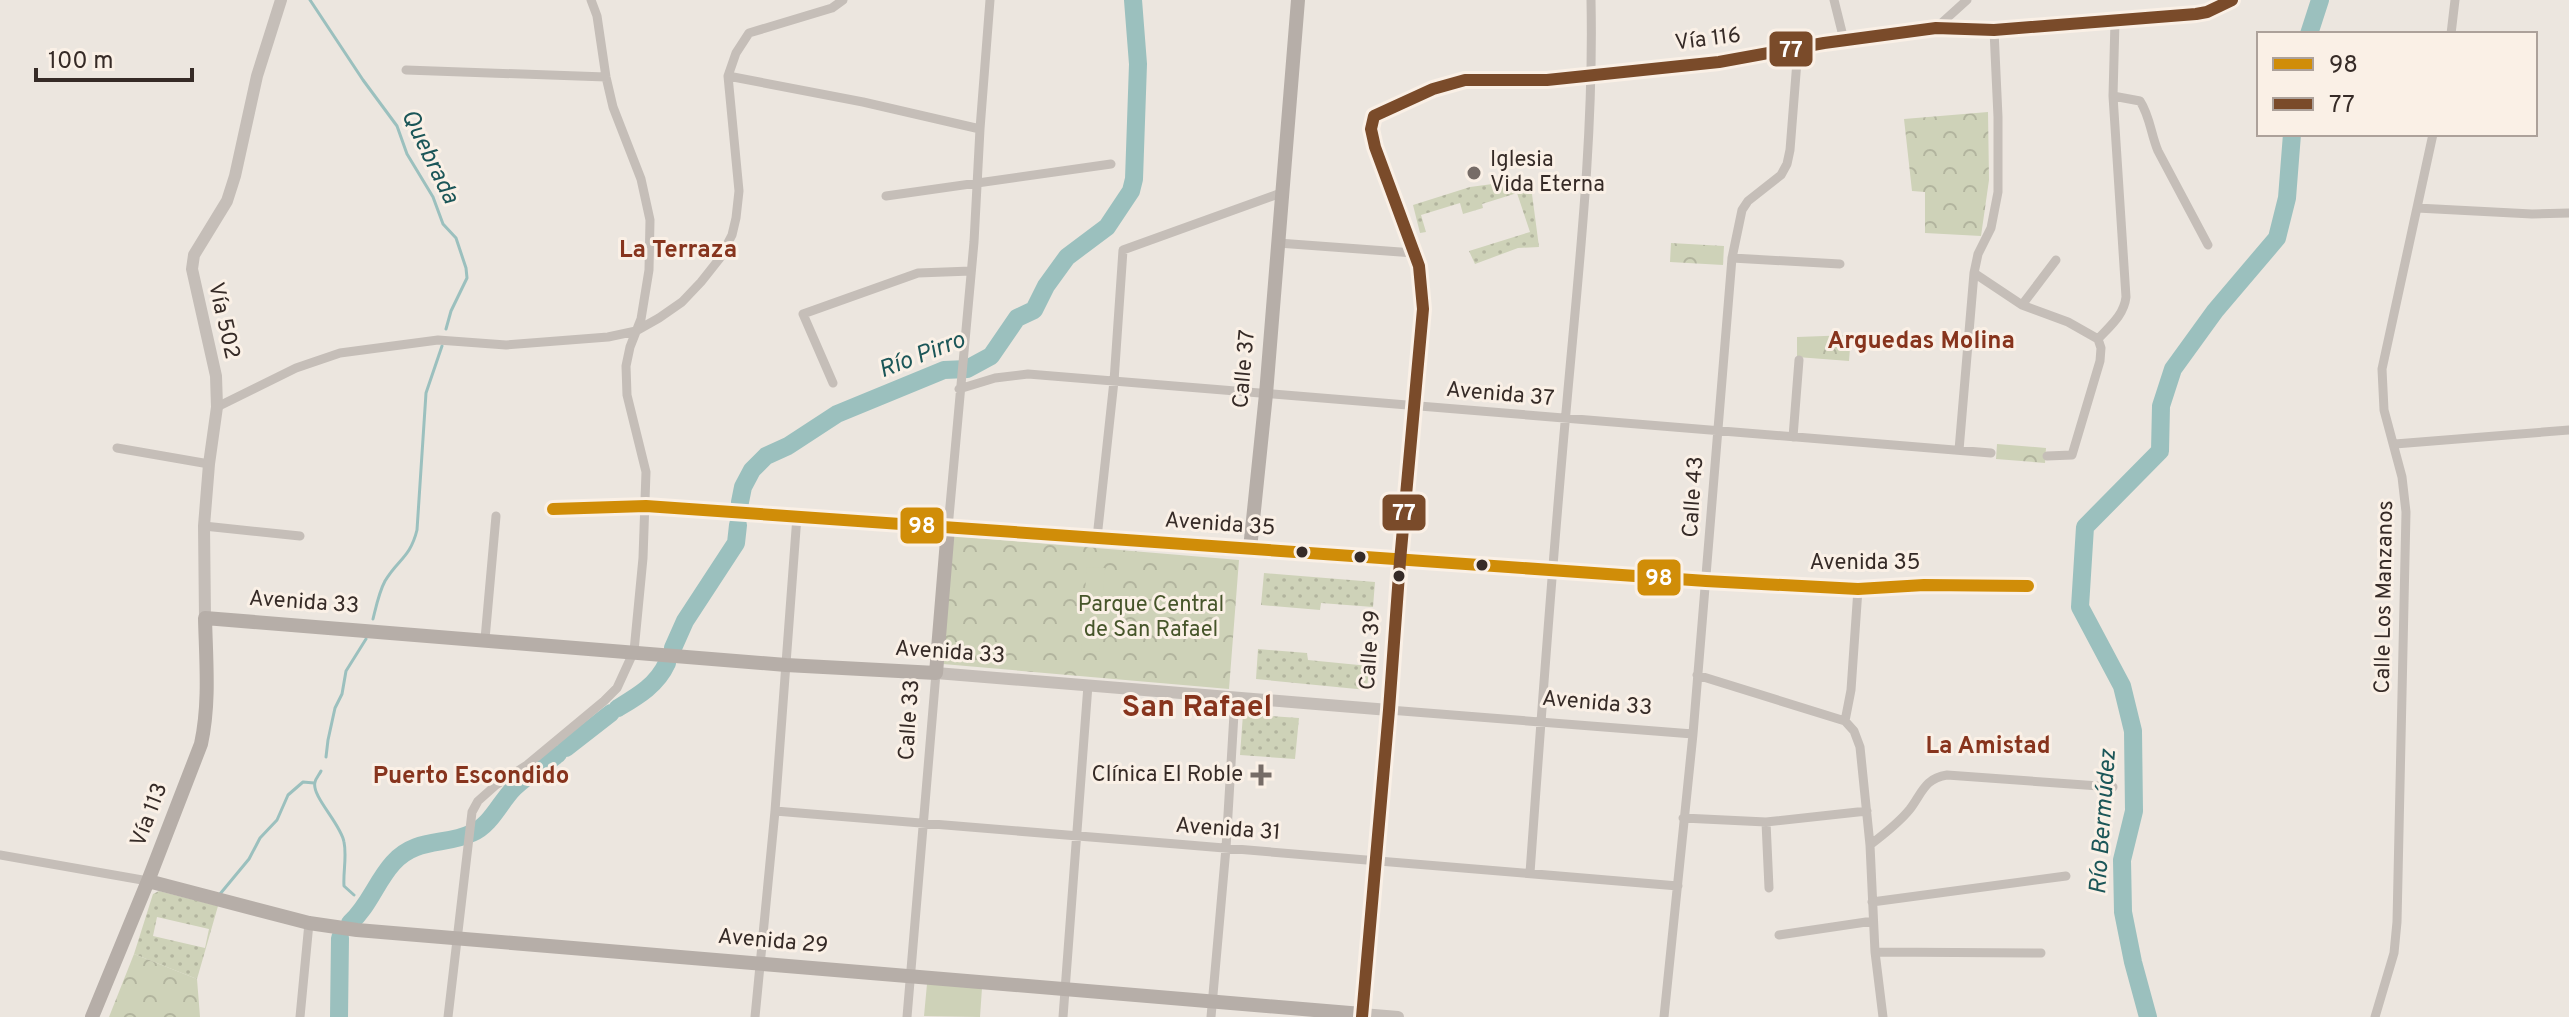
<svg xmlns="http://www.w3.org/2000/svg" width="2569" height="1017" font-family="Overpass,sans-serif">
<defs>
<pattern id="grass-dots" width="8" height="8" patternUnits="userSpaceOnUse" patternTransform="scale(2)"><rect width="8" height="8" fill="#ced2b8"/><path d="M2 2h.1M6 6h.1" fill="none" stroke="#b2b49e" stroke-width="1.8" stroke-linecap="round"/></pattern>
<pattern id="park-crowns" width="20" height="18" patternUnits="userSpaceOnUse" patternTransform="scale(2)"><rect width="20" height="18" fill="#ced2b8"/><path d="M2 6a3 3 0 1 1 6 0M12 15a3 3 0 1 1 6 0" fill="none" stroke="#b2b49e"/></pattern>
</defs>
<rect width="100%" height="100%" fill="#ece6df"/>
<path fill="url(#grass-dots)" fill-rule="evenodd" d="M1530,179l9,68 -21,1 -43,16 -6,-13 61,-19 -13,-39 -35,11 1,4 -20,6 -3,-11 -39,12 5,17 -6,1 -7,-28 57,-18z
M1264,573l111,9 -2,25 -52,-4 -1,7 -59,-5z
M1258,649l49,4 1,7 61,6 -2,24 -111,-11z
M1243,714l56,4 -4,41 -55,-4z
M159,891l59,15 -21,73 -63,-25 19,-60zM157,917l52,12 -4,19 -52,-12z"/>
<path fill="url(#park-crowns)" d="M1988,112l1,68 -8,56 -56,-3v-41l-13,-1 -8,-72z
M1671,243l53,3 -1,19 -53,-3z
M1851,335l-2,26 -52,-4v-20z
M1997,444l49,4 -1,15 -49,-4z
M953,536l286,24 -10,129 -286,-25z
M134,954l63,25 3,38h-91z"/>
<path fill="#ced2b8" d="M1087,567l18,1 -3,38 -18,-1z
M1084,613l18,2 -3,37 -18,-1z
M927,984l55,4 -2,29 -56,-1z"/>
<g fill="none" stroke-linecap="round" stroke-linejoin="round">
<path stroke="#9bc0be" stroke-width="3" d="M310,0l53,80 34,46 10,28 26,43 10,27 13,14 10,30 1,10 -16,33 -5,18
M373,619c3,-12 6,-27 12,-38 13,-22 25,-23 32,-51l9,-137 16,-47
M326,757l2,-17 7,-32 7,-14 4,-23 20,-32
M321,771c-2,4 -5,7 -6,11 -4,14 26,42 29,60 3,14 -1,30 0,44l10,9
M220,894l29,-35 11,-21 17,-18 11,-25 15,-13 11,1
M360,906l1,7"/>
<path stroke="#9bc0be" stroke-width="18" d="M2309,34l11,-34
M740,502l3,-15 9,-17 14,-14 22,-10 49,-32 107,-44 23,-1 24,-13 26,-38 17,-8 12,-24 21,-29 40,-30 24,-36 3,-12 4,-115 -5,-64
M673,648l12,-27 51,-78 2,-18
M618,708c20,-12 39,-23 49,-45
M566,748l45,-35
M350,923c19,-17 26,-41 43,-60 23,-26 52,-17 79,-30 19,-8 28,-31 42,-45 13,-13 30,-23 44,-34
M339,1017l1,-79
M2148,1017l-15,-55 -10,-50 -1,-52 12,-49 -1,-80 -11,-45 -42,-79 5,-80 75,-76 1,-45 12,-37 42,-58 62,-73 10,-40 5,-64"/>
<path stroke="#c5beb8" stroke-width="9" d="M1834,0l10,40
M1936,28l31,-28
M2451,34l4,-34
M406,70l200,7
M728,76l135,26 117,27
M2113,96l27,5c10,15 11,34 18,50l50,94
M886,196l225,-32
M2417,208l115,6 37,-1
M1278,243l136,10
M1732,258l108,6
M1974,273l48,32 46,17 30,17
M2022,305l34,-45
M2098,339c12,-13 26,-24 28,-42l-13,-201 2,-75
M833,383l-30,-69 115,-41 53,-2
M959,389l36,-11 33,-4 963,79
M217,407l79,-39 44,-15 98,-13 68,5 102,-8 28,-6 23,-13 23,-16 19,-20 19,-24 12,-23 4,-17 3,-27 -11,-115 8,-23 13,-20 83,-25 11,-8
M1793,437l6,-77
M2395,444l174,-14
M117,448l92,16
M1959,450l15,-177 4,-19 13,-26 7,-36v-75l-4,-87
M2047,456l25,-1 28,-94 1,-13 -3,-9
M553,509l93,-3 302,22 26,-286 6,-113 10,-129
M204,526l96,10
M1097,538l17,-157 9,-131 158,-57
M1400,561l458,28 66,-4 104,1
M1858,589l-7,101 -6,31 9,10 6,16 10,98 5,107 8,65
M485,639l11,-123
M1697,675l148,46
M1389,710l304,24
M775,811c301,26 602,48 903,75
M1683,818l83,4 101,-11
M1766,822l3,66
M1870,845c14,-11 29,-22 40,-36 12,-16 15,-31 37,-34l166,12
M0,855l148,26
M1530,873c11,-154 22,-307 36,-461 12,-137 28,-274 25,-412
M1872,902l194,-26
M1779,935l94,-14
M1875,952l166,1
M300,1017l9,-94
M448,1017l24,-205 6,-11 18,-16 31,-20 77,-64 13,-13 17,-37 9,-93 3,-86 -19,-77 -1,-29 4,-19 11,-28 8,-49 1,-50 -9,-41 -28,-72 -7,-30 -9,-61 -6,-16
M755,1017l20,-206 22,-295
M907,1017l29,-344
M1063,1017l25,-332
M1211,1017l15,-169 9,-151
M1664,1017l29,-283 39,-476 10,-48 6,-9 33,-26 6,-11 3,-14 7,-89 4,-13
M2375,1017l19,-64 3,-31 9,-410 -4,-35 -18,-67 -2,-41 51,-235"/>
<path stroke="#c5beb8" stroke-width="12" d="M205,618l-1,-92 5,-62 8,-57 -1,-31 -24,-107 2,-14 33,-54 8,-25 22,-100 24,-76
M936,673l453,37
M1362,1014l36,3"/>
<path stroke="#b6aea8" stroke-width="14" d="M1250,549l16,-155 32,-394
M148,881l161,42 48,7 1005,84 27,-304 11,-149 23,-252 -4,-43 -44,-119 -4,-18 3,-13 59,-27 32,-9h82l172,-18 105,-19 112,-15 58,2 202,-16 11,-2 25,-12
M92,1017l56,-136 53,-137c9,-41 5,-84 4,-126l581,47 150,8 12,-145 452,33"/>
<defs>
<path id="bus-1" d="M553,509l93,-3 1060,75 152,8 66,-4 104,1"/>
<path id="bus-2" d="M1362,1017l27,-307 11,-149 23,-252 -4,-43 -44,-119 -4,-18 3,-13 59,-27 32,-9h82l172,-18 105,-19 112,-15 58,2 202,-16 11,-2 25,-12"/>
</defs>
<use href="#bus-1" stroke="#faf0e6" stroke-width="18"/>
<use href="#bus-2" stroke="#faf0e6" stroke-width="18"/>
<use href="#bus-1" stroke="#d08d08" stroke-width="12"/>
<use href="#bus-2" stroke="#7a4b2a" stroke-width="12"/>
</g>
<g fill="#766c67" stroke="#faf0e6" stroke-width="3">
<circle cx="1474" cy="173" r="8"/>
<path d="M1257 763h8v8h8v8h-8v8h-8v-8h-8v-8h8z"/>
</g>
<g fill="#362b27" stroke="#faf0e6" stroke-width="3">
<circle cx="1302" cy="552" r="7"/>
<circle cx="1360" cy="557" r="7"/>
<circle cx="1482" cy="565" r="7"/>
<circle cx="1399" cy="576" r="7"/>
</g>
<g text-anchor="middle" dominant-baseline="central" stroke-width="6" stroke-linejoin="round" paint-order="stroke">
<g font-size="22" fill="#362b27" stroke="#faf0e6">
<text transform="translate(1708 40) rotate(-7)">Vía 116</text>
<text transform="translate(223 321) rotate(77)">Vía 502</text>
<text transform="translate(1245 369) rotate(-85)">Calle 37</text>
<text transform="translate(1500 395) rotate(5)">Avenida 37</text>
<text transform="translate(1694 497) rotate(-86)">Calle 43</text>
<text transform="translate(1220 525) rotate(4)">Avenida 35</text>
<text x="1865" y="563">Avenida 35</text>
<text transform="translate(2385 597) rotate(-89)">Calle Los Manzanos</text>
<text transform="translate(304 603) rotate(4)">Avenida 33</text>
<text transform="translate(1371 650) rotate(-86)">Calle 39</text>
<text transform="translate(950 653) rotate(4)">Avenida 33</text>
<text transform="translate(1597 704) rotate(5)">Avenida 33</text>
<text transform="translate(910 720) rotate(-86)">Calle 33</text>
<text transform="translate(150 815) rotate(-69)">Vía 113</text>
<text transform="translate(1228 830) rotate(4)">Avenida 31</text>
<text transform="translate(773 942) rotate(5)">Avenida 29</text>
</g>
<g font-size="22" fill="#362b27" stroke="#faf0e6" text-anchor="start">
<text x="1490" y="160">Iglesia<tspan x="1490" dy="25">Vida Eterna</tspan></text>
<text x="1243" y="775" text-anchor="end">Clínica El Roble</text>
</g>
<g font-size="22" fill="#46552a" stroke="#faf0e6">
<text x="1151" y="605">Parque Central<tspan x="1151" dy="25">de San Rafael</tspan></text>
</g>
<g font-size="24" font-style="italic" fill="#1b5658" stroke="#faf0e6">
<text transform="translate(429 157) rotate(64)">Quebrada</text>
<text transform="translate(922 356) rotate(-21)">Río Pirro</text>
<text transform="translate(2104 822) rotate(-86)">Río Bermúdez</text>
</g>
<g font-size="24" font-weight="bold" fill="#87341d" stroke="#faf0e6">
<text x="678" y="251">La Terraza</text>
<text x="1921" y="342">Arguedas Molina</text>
<text x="1988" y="747">La Amistad</text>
<text x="471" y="777">Puerto Escondido</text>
</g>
<g font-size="30" font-weight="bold" fill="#87341d" stroke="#faf0e6">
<text x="1197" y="708">San Rafael</text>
</g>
</g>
<g stroke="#faf0e6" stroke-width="3">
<rect x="1768" y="30" width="46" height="38" rx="8" fill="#7a4b2a"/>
<rect x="1381" y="493" width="46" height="39" rx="8" fill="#7a4b2a"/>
<rect x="899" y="506" width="46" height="39" rx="8" fill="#d08d08"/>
<rect x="1636" y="558" width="46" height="39" rx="8" fill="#d08d08"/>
</g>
<g font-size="22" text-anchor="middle" font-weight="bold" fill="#fff">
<text x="1791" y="57">77</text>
<text x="1404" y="520">77</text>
<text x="922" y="533">98</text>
<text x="1659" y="585">98</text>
</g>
<rect x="2257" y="32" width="280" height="104" fill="#faf0e6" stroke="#aca19a" stroke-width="2"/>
<rect x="2273" y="58" width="40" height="12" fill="#d08d08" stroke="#aca19a" stroke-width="2"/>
<text x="2329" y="72" font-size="24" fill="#362b27">98</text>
<rect x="2273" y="98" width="40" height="12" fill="#7a4b2a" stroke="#aca19a" stroke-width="2"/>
<text x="2329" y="112" font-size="24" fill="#362b27">77</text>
<path d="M36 68v12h156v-12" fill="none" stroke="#362b27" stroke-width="4"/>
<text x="48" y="68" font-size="24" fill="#362b27" stroke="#faf0e6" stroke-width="6" paint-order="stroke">100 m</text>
</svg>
